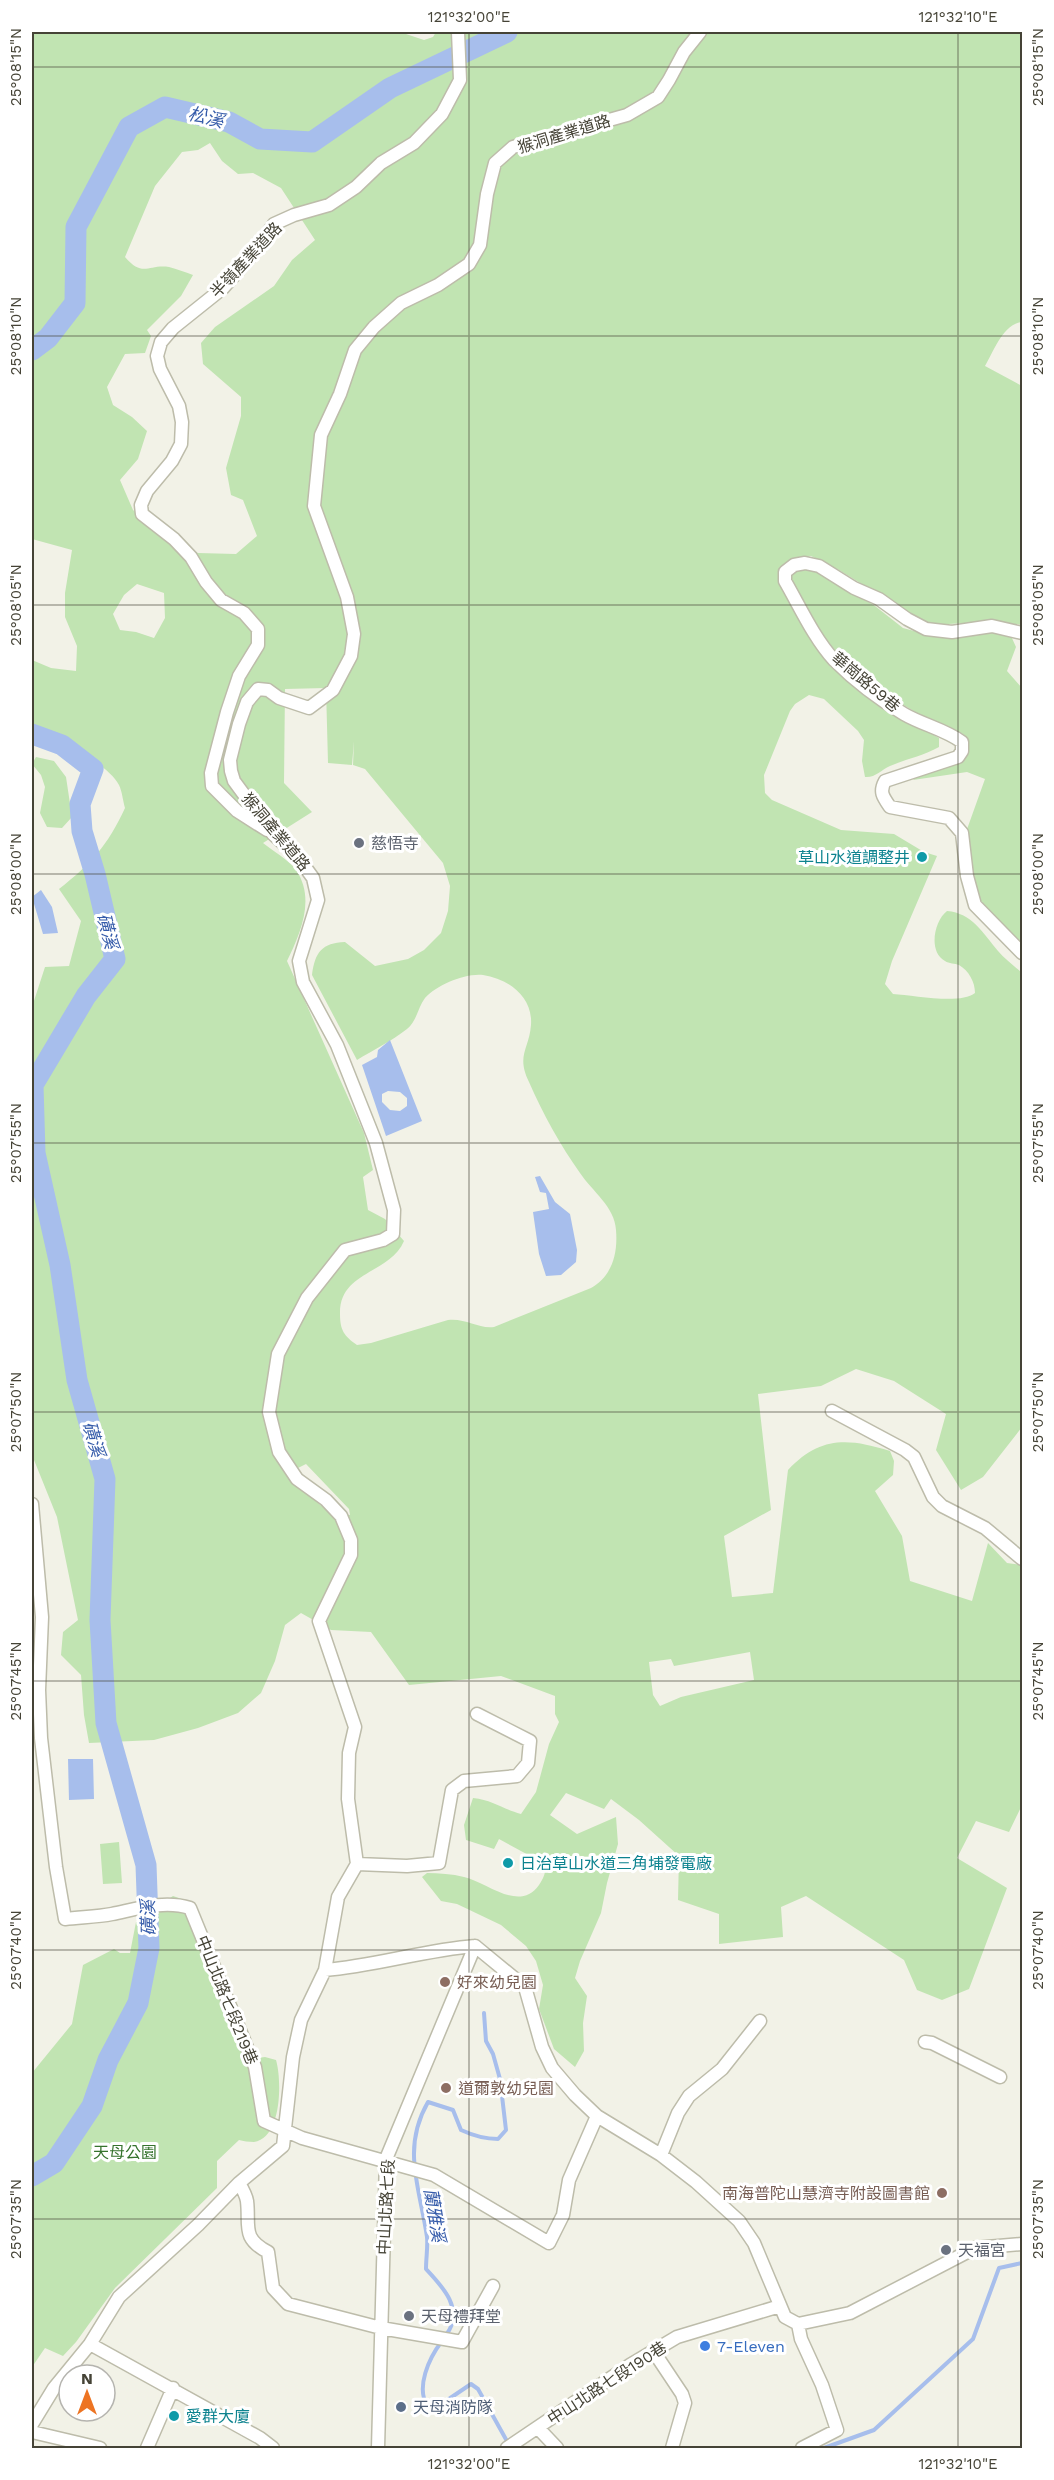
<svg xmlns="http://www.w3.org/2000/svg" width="1054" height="2480" font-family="'Work Sans','Noto Sans TC',sans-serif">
<rect width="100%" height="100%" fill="#f2f2e7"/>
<path fill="#c1e4b2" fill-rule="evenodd" d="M32,32h368l24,8 9,-3 3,-5h586v290c-19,2 -28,29 -37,44l37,20v239l-26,-4 -63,4 -29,-15 -65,-40 -28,-14 -17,3 -11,7 -4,8 6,15 44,76 34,30 76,43v9c-16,9 -33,12 -49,19 -9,4 -15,12 -25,11l-3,-16 2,-21 -6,-9 -34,-32 -15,-4 -14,9 -5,7 -26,64 1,18 7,7 69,30 53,4 30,18 13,4 -45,105 -7,23 8,10c20,1 67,11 82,-1 0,-11 -6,-22 -16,-28 -4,-2 -10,-1 -14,-4 -17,-9 -11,-40 2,-50 25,2 36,22 51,40 7,8 16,15 24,22v454l-39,50 -22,13 -25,-40 10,-36 -52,-33 -38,-12 -35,17 -63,8 13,116 -47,26 8,61 41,-4 15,-123c32,-34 60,-32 102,-19l4,10 -1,14 -18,16 27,45 8,45 62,20 16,-58 19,20 15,2v240l-13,27 -33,-11 -19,37 50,30 -38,101 -27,11 -25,-10 -13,-30 -98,-64 -25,11 2,30 -64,7v-30l-41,-14 1,-44 -40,-36 -28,-21 -7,10 -38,-16 -16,22 27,19 39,-17 2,27 -11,39 -6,30 -21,48 -5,17 12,18 -4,27 1,28 -9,16 -21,-18 -15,-40 4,-24 -7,-24 -10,-15 -25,-21 -44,-21 -16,-3 -19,-24 5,-4c12,0 25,1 37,4 23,5 55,36 75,8 5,-8 7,-12 6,-21l-46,-25 -5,10 -28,-9 -2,-15 9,-27c20,2 29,11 48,16l15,-22 13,-48 10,-22 -4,-8v-18l-54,-20 -92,9 -38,-53 -40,-2 -30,-17 -16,12 -10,36 -14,32 -23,20 -40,15 -44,12 -65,3 -5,-28 -3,-40 -20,-20 2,-23 15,-12 -21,-103 -25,-62v-448l13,-40 24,-1 12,-45 -22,-32c32,-25 49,-44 66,-81 -2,-7 -3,-17 -6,-23 -13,-24 -63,-45 -87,-55v-70l19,8 25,3 1,-25 -12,-29v-24l7,-43 -40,-11zM210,143l12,18 16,13 15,-1 28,15 34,52 -23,20 -18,26 -59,41 -14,16 2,21 38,33v19l-15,52 5,27 12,5 14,36 -21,18 -38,-1 -29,-13 -36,-30 -13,-30 18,-21 9,-28 -15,-14 -19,-12 -6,-18 18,-33 20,-1 6,-17 -4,-6 34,-34 12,-21c-8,-3 -16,-6 -24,-8 -21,-3 -26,11 -44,-10l30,-71 27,-34 16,-2zM137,584l27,9 1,25 -11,20 -18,-6 -16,-2 -7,-16 11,-19zM326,688l2,75 24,2 2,-24 -1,24 12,4 78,94 7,23 -2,25 -7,22 -17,17 -16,9 -33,7 -30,-24c-23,1 -30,10 -33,33l45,85c16,-10 35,-19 50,-31 10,-8 11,-22 18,-31 12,-13 40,-25 58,-23 26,4 50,22 48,50 -2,25 -15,30 -2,57 14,32 31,63 51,91 12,18 35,34 36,57 2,24 -4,46 -25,58l-97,39c-16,2 -28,-9 -46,-7l-77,23 -14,2c-13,-9 -17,-15 -17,-31 -1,-43 50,-40 64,-73l-19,-22 -17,-9 -5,-33 10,-7 -9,-37 -77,-172c13,-27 29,-62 9,-91 -7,-10 -23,-19 -33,-27l49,-31 -28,-29 1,-94zM306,1464l43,45 1,6c-33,-1 -40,-21 -52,-47zM750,1652l4,28 -73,17 -21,9 -7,-11 -4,-33 22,-3 3,7z
M803,568l13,2 59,36 28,22 26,7 36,2 36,-6 10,5 5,11 -9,24 15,17v259l-41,-46 -9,-28 -6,-41 19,-53 -18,-7 -54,8 5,-4 45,-14 6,-10 -1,-13 -5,-5 -34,-14 -34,-20 -54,-43 -17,-19 -34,-62 2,-5z
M36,757l18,4 12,16 6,40 -10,11 -15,-1 -7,-14 5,-26 -4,-12 -9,-11z
M119,1842l3,41 -19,1 -3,-40z
M173,1896l18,6 60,157 14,-2 11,3c6,20 6,78 -22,82 -5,0 -11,-1 -15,-2l-22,21v27l-102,100 -39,54 -13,14 -18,-8 -13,19v-294l40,-49 11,-59 31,-16 6,4h10l6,-31 17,-1 8,-17z"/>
<path fill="#a7beec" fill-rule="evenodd" d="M41,890l11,17 6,26 -15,1 -11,-37z
M390,1040l32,81 -36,15 -24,-71 15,-8 1,-7zM388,1091l12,1 7,6v8l-7,5 -10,-1 -8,-8v-8z
M540,1176l15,26 15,12 7,36 -1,12 -15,13 -15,1 -7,-22 -6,-42 16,-3 -3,-16 -6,-1 -5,-15z
M68,1759h25l1,40 -25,1z"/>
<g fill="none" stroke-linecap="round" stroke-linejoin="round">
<path stroke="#a7beec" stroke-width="4" d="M446,2335c19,-25 -3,-48 -20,-66 0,-11 2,-22 1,-32 -7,-49 -26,-88 1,-135l25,8 8,20c13,6 23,9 37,9l8,-9 -6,-51 -7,-25 -7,-13 -2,-28
M442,2341c-13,17 -27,47 -14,66h9l34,-23 7,5 30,54
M824,2448l50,-18 99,-91 26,-71 23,-5"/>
<path stroke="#a7beec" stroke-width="21" d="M32,350l16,-12 27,-35 1,-76 53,-100 36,-20 64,15 31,17 52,3 78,-54 117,-56
M32,734l30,11 31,24 -13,35 2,27 13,43 20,85 -29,37 -53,89 2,68 25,112 17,115 28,99 -5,141 6,103 40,142 3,83 -11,55 -30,57 -16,46 -38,57 -22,13"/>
<defs>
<path id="minor" d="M1022,633l-30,-7 -40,6 -26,-3 -19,-10 -28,-20 -25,-11 -35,-22 -14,-3 -11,2 -9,7v9c15,26 29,57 49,79 20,20 46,40 70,54 19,11 40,15 58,28v9l-4,6 -73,24c-6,11 -2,16 5,26l59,11 13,15 5,43 8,29 47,48
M267,830l-30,-19 -25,-25 -1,-13 16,-61 12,-36 19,-31v-16l-14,-16 -23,-13 -15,-18 -15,-25 -17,-18 -32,-25 -1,-9 6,-14 25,-30 9,-17 1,-22 -3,-16 -19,-37 -3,-13 4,-14 12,-14 50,-40 30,-34 21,-30 20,-9 35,-10 27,-18 25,-24 33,-20 28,-29 18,-34 -2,-48
M832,1411l73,39 9,7 19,40 9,9 43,22 37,31
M32,1504l10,113 -3,73 2,48 15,129 9,52c15,-2 32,-2 47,-5 25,-5 52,-14 78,-6l65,159 9,54 38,17 132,37 115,68 14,-28 6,-35 28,-64
M357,1864l50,2 32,-3 13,-73 12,-9 53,-5 11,-13 2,-22 -53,-27
M475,1946l50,41 17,60 10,21 23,27 22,21 64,39 35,27 43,39 15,22 31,74 13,7
M325,1970c50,-4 99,-20 150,-24
M925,2042l7,1 68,34
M661,2155l17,-42 11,-17 33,-27 38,-48
M239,2183c3,5 7,12 8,18 3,25 -6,37 21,51l5,36 15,16 93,24 81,14 31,-56
M798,2324l52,-11 125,-65 47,-4
M798,2324l3,15 21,46 15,45 -35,18
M90,2344l170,94 13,10
M654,2352l28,42 3,9 -13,45
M32,2424l22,-36 36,-44 29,-47 79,-72 41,-42 44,-37 10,-89 8,-37 24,-50 13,-73 19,-33 -9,-65 1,-46 6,-26 -36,-106 32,-66v-15l-10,-24 -15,-16 -29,-21 -18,-27 -10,-40 9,-58 29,-56 38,-48 38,-10 10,-6 1,-24 -18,-67 -39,-98 -34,-63 -4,-21 19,-61 -5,-22 -16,-22 -24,-22 -39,-53 -3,-10 -1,-11 9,-36 8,-22 11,-13 10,1 11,8 30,10 24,-18 18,-34 3,-22 -7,-37 -33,-91 7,-71 19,-41 15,-44 19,-23 27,-24 37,-18 31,-21 11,-19 7,-51 8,-31 18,-16 114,-32 31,-18 11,-17 15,-28 16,-20
M538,2428l19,20
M32,2432l68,16
M147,2448l26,-60
M378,2448l8,-289 89,-213
M507,2448l123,-83 47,-28 103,-31"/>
</defs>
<use href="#minor" stroke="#bdbcaa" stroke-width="15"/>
<use href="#minor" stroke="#fff" stroke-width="12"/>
</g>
<path fill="none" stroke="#454336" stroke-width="1.5" stroke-opacity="0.45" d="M469,32v2416M958,32v2416M32,67h990M32,336h990M32,605h990M32,874h990M32,1143h990M32,1412h990M32,1681h990M32,1950h990M32,2219h990"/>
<g fill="#6b7280" stroke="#fff" stroke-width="2">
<circle cx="359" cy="843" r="6"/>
<circle cx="946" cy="2250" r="6"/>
<circle cx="409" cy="2316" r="6"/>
</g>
<g fill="#0f9aa8" stroke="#fff" stroke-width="2">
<circle cx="922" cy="857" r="6"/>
<circle cx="508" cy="1863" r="6"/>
<circle cx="174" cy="2416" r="6"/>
</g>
<g fill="#8d6e63" stroke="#fff" stroke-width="2">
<circle cx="445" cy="1982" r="6"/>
<circle cx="446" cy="2088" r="6"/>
<circle cx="942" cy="2193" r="6"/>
</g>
<circle fill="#3f7fe0" stroke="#fff" stroke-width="2" cx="705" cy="2346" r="6"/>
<circle fill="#5c6f8a" stroke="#fff" stroke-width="2" cx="401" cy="2407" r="6"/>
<g text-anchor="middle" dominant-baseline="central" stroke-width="6" stroke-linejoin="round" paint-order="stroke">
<g font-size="16" fill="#454336" stroke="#fff">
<text transform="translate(564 134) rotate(-17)">猴洞產業道路</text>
<text transform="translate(246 260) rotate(-47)">半嶺產業道路</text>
<text transform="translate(866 682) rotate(40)">華崗路59巷</text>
<text transform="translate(276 832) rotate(50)">猴洞產業道路</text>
<text transform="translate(227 2000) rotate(68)">中山北路七段219巷</text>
<text transform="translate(386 2207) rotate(-87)">中山北路七段</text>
<text transform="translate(607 2383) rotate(-33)">中山北路七段190巷</text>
</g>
<g font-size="16" fill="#5b616d" stroke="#fff" text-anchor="start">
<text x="371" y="843">慈悟寺</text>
<text x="958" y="2250">天福宮</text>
<text x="421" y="2316">天母禮拜堂</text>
</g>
<g font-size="16" fill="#0d838f" stroke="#fff" text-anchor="start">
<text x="910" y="857" text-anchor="end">草山水道調整井</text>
<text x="520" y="1863">日治草山水道三角埔發電廠</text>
<text x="186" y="2416">愛群大廈</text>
</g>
<g font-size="16" fill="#785e54" stroke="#fff" text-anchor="start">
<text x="457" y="1982">好來幼兒園</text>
<text x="458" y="2088">道爾敦幼兒園</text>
<text x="930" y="2193" text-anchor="end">南海普陀山慧濟寺附設圖書館</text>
</g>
<g font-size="16" fill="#36732d" stroke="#fff">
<text x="125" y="2152">天母公園</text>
</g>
<g font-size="16" fill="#366cbe" stroke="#fff" text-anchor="start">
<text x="717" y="2346">7-Eleven</text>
</g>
<g font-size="16" fill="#4e5e75" stroke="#fff" text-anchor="start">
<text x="413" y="2407">天母消防隊</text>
</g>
<g font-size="18" font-style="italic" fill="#365caa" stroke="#fff">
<text transform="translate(206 117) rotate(14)">松溪</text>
<text transform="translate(108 931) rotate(76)">磺溪</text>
<text transform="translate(94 1439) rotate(74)">磺溪</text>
<text transform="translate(148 1918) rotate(-92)">磺溪</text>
<text transform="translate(435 2215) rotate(81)">蘭雅溪</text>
</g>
</g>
<rect width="1054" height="2480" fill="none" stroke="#ffffff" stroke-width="66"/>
<g transform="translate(87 2393)"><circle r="28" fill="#ffffff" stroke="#b5b4af" stroke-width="1.5"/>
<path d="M0-4.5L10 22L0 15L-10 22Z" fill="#ed7423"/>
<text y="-9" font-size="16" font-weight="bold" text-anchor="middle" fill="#454336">N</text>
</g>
<rect x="33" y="33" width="988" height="2414" fill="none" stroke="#454336" stroke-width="2"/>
<g font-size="15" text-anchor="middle" fill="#454336">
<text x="469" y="22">121°32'00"E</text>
<text x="958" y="22">121°32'10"E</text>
<text transform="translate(16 67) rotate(-90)" y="5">25°08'15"N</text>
<text transform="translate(1038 67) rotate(-90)" y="5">25°08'15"N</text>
<text transform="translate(16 336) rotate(-90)" y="5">25°08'10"N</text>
<text transform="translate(1038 336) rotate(-90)" y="5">25°08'10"N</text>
<text transform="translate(16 605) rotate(-90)" y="5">25°08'05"N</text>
<text transform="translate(1038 605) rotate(-90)" y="5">25°08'05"N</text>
<text transform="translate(16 874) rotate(-90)" y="5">25°08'00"N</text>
<text transform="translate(1038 874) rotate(-90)" y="5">25°08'00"N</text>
<text transform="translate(16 1143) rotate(-90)" y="5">25°07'55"N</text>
<text transform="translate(1038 1143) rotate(-90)" y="5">25°07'55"N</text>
<text transform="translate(16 1412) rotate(-90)" y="5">25°07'50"N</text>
<text transform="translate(1038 1412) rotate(-90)" y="5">25°07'50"N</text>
<text transform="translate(16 1681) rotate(-90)" y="5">25°07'45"N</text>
<text transform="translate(1038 1681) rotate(-90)" y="5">25°07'45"N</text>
<text transform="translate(16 1950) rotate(-90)" y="5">25°07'40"N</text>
<text transform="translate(1038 1950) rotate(-90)" y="5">25°07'40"N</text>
<text transform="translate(16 2219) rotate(-90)" y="5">25°07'35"N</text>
<text transform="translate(1038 2219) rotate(-90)" y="5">25°07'35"N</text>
<text x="469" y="2469">121°32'00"E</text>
<text x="958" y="2469">121°32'10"E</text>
</g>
</svg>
